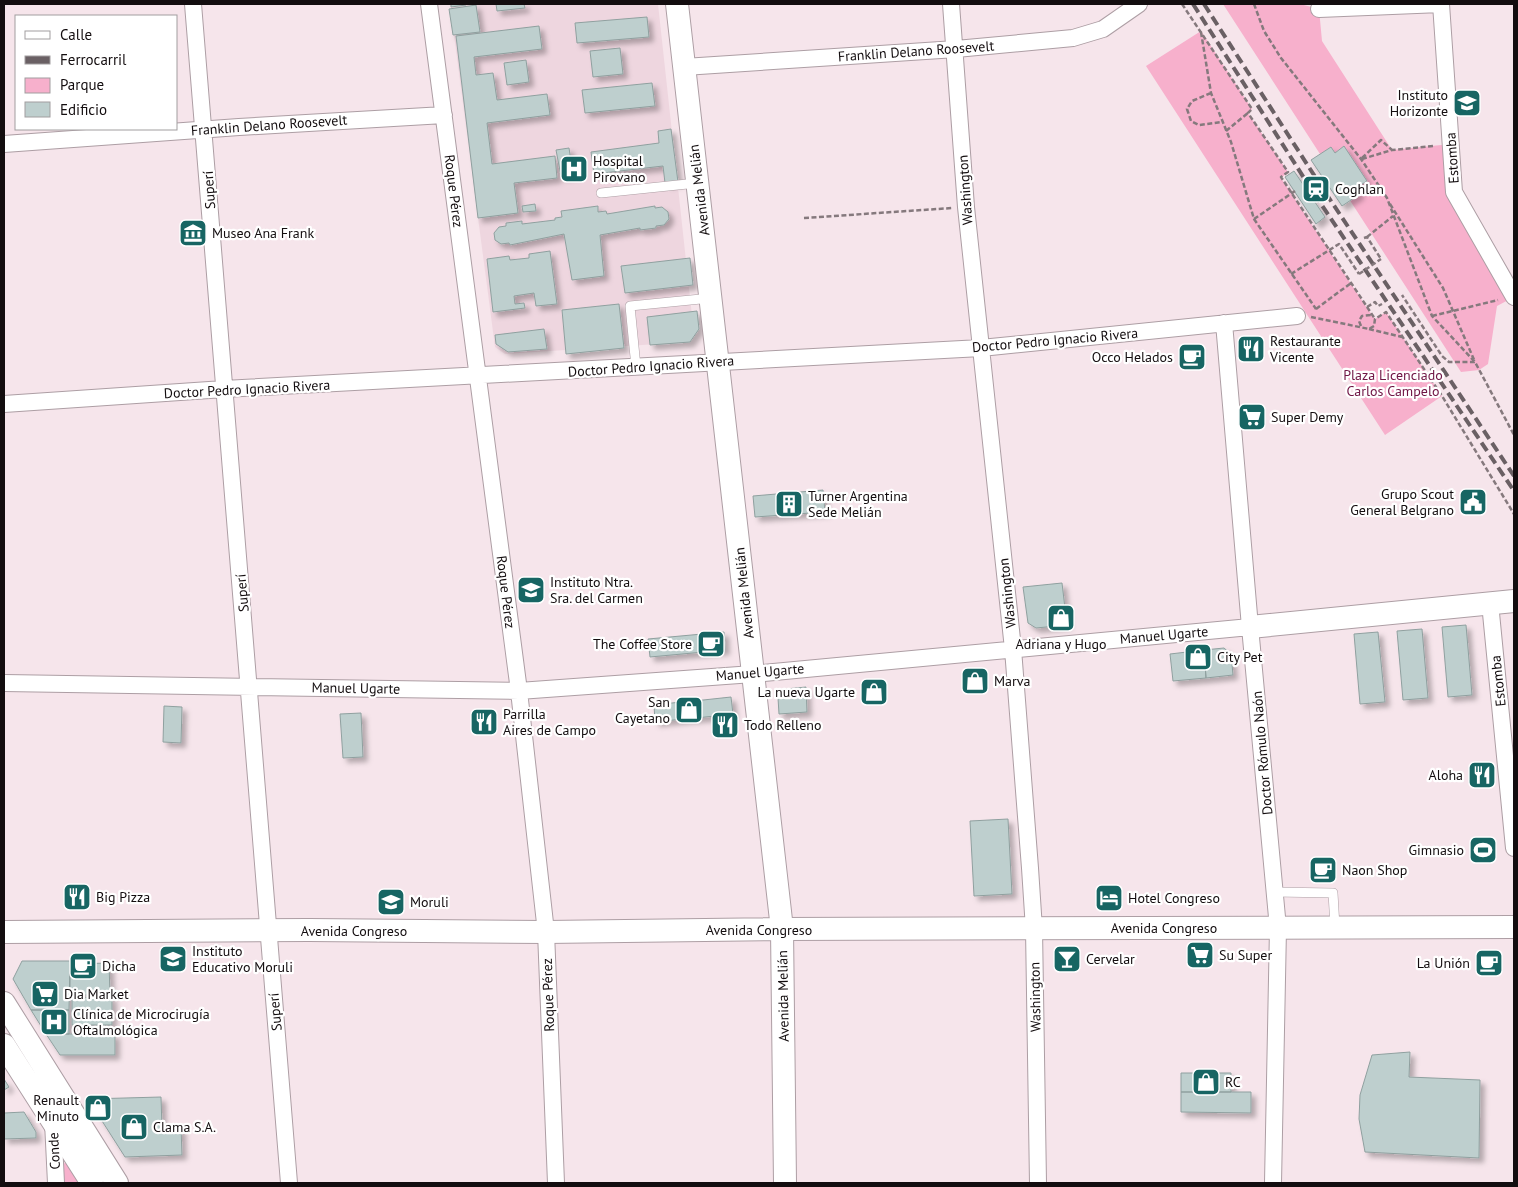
<svg xmlns="http://www.w3.org/2000/svg" width="1518" height="1187" font-family="'PT Sans',sans-serif">
<defs>
<filter id="shadow"><feDropShadow dx="4.5" dy="4.5" stdDeviation="2.5" flood-color="#0004"/></filter>
</defs>
<rect width="100%" height="100%" fill="#f6e5eb"/>
<path fill="#eed6df" d="M450,4h208l36,330 -6,8 -183,12 -10,-7z"/>
<path fill="#f7b0cc" d="M1223,4h77l19,5 3,32 70,109 59,-6 3,48 60,105 -17,9 -9,58 -9,6 -18,2z
M1201,31l51,78 -4,4 40,59 -7,6 86,130 8,11 11,-7 56,84 -57,39 -239,-369z
M67,1159l15,24h-21v-14z"/>
<path fill="#becfce" stroke="#8fa09f" filter="url(#shadow)" d="M451,4h15v1l-15,2z
M496,4h28l1,4 -28,3z
M476,5l4,27 -27,3 -4,-26z
M647,17l2,20 -72,6 -2,-20z
M539,26l3,23 -68,8 2,18 17,-2 4,27 50,-6 3,21 -63,8 5,41 63,-8 2,22 -43,5 4,30 -40,5 -22,-182z
M620,48l3,26 -30,3 -3,-26z
M526,60l3,22 -22,3 -3,-22z
M652,83l3,23 -70,7 -3,-23z
M671,129l7,53 -13,1 -2,-17 -69,8 -3,-22 68,-9 -1,-12z
M1344,146l23,35 -11,7 4,6 -18,12 -31,-46 20,-13 4,6z
M569,148l4,26 -12,2 -5,-26z
M1294,171l31,46 -9,7 -31,-47z
M535,204l1,7 -13,1 -1,-6z
M598,206v6l8,-1 1,3 48,-8v2l7,-1 6,5 1,7 -5,6 -8,1v2l-16,2v-2l-40,7 4,41 -32,4 -8,-46 -54,11 -1,-2 -8,1 -6,-4 -1,-7 5,-6 7,-1v-3l16,-2v3l33,-4v-2l7,-1 -1,-6z
M550,251l7,53 -21,2 -2,-13 -20,3 1,8 9,-1 1,5 -32,4 -6,-53 22,-3 1,4 19,-2v-4z
M690,258l3,27 -68,8 -4,-27z
M619,304l5,44 -58,6 -4,-44z
M697,311l2,18 -9,13 -40,3 -3,-28z
M544,329l3,20 -39,3 -12,-8 -1,-9z
M823,490l2,22 -70,5 -2,-21z
M1062,583l5,42 -31,3 -8,-5 -5,-36z
M1466,625l6,70 -24,2 -6,-70z
M1422,629l6,69 -25,2 -6,-69z
M724,632l1,18 -75,7 -2,-18z
M1378,632l7,70 -25,2 -6,-70z
M1224,648l7,6 2,21 -27,3 -2,-28z
M1204,650l2,28 -33,3 -3,-27z
M806,687l1,25 -28,2 -1,-16 8,-9z
M731,697l2,17 -37,4 -2,-17z
M694,701l2,17 -13,1 -2,-17z
M681,702l2,17 -28,3 -1,-17z
M164,706l18,1 -1,36 -18,-1z
M361,713l2,44 -20,1 -3,-44z
M1008,819l4,75 -38,2 -4,-75z
M22,961h48l-1,49h-38l-18,-31z
M109,963l1,32h-40v-31z
M112,997v28h-40v-27z
M31,1010h38v24h-23z
M46,1034h69v21h-55z
M1410,1052l-1,25 71,3 -1,78 -114,-6 -6,-33 1,-24 12,-40z
M1181,1073h50v19h-50z
M4,1079l5,8 -5,3z
M1181,1092h70v21l-70,-1z
M161,1097l1,31 19,-1 1,28 -57,2 -37,-58z
M24,1112l12,20v6l-32,1v-26z"/>
<g fill="none" stroke-linecap="round" stroke-linejoin="round">
<defs>
<path id="lane" d="M601,193l96,-10
M636,367l-6,-61 81,-8
M1275,892l58,1 2,34"/>
<path id="street" d="M193,4l96,1179
M429,4l90,687 27,241 10,251
M951,4l15,203 47,442 17,219 4,61 4,254
M1441,4l13,188 60,105
M1319,9l122,-5
M684,67l272,-18 117,-11 30,-9 36,-25
M4,144l235,-17 205,-12
M1224,323l26,304 28,301 -5,255
M4,404l220,-15 757,-41 316,-32
M1490,603l24,245
M4,683l515,8 234,-17 497,-47
M53,1122l3,61"/>
<path id="secondary" d="M677,4l105,925 3,254
M1250,627l264,-26
M4,932l305,-2 237,2 236,-3 732,-2
M4,1003l113,180
M4,1045l88,138"/>
</defs>
<use href="#lane" stroke="#ad9ea4" stroke-width="10"/>
<use href="#street" stroke="#ad9ea4" stroke-width="18"/>
<use href="#secondary" stroke="#ad9ea4" stroke-width="24"/>
<path stroke="#85797d" stroke-width="2.5" stroke-dasharray="5 2.5" stroke-linecap="butt" d="M1182,4l70,105 -4,4 40,59 -7,5 94,142
M1254,4l10,27 17,27 80,101 26,39 45,118 43,46 39,73
M1201,32l10,61 20,49 23,77 62,90
M1211,93l-19,8 -5,8 4,12 8,4 23,-3
M1226,131l22,-18
M1362,158l19,-18 11,10
M1362,159l30,-9 42,-4
M1390,204l53,84 32,74h-26l-7,-6 -40,-61
M804,218l148,-10
M1254,219l41,-28
M1367,237l26,-21
M1364,238l3,-1 14,22
M1291,274l48,-30 20,30
M1367,307l8,-5 3,4 4,-2
M1316,309l35,-26
M1432,316l66,-16
M1311,317l58,12 5,-3 1,-7 11,-7 56,84 72,118
M1361,326l-2,-5 3,-5 9,-1
M1369,329l33,8"/>
<use href="#lane" stroke="#fff" stroke-width="9"/>
<use href="#street" stroke="#fff" stroke-width="16"/>
<use href="#secondary" stroke="#fff" stroke-width="22"/>
<path stroke="#6a6064" stroke-width="4" stroke-dasharray="10 5" stroke-linecap="butt" d="M1193,4l120,188 201,299
M1204,4l117,182 193,290"/>
<path stroke="#85797d" stroke-width="2.5" stroke-dasharray="5 2.5" stroke-linecap="butt" d="M1359,274l22,-15"/>
</g>
<defs>
<symbol id="school-square" viewBox="-11 -11 22 22"><rect x="-9" y="-9" width="18" height="18" rx="4" fill="#176563" stroke="#fff"/><path d="M0-5L7-2L0 1L-7-2ZM-4 1L0 2.5L4 1V4Q0 6-4 4Z" fill="#fff"/></symbol>
<symbol id="hospital-square" viewBox="-11 -11 22 22"><rect x="-9" y="-9" width="18" height="18" rx="4" fill="#176563" stroke="#fff"/><path d="M-5-5h3v3.5h4V-5h3V5h-3V1.5h-4V5h-3Z" fill="#fff"/></symbol>
<symbol id="station-square" viewBox="-11 -11 22 22"><rect x="-9" y="-9" width="18" height="18" rx="4" fill="#176563" stroke="#fff"/><path d="M-3-6H3Q5-6 5-4V2Q5 4 3 4L4.5 6H3L1.5 4h-3L-3 6H-4.5L-3 4Q-5 4-5 2V-4Q-5-6-3-6ZM-3.5-4v3h7v-3ZM-3.5 1v1.5H-2V1ZM2 1v1.5H3.5V1Z" fill="#fff"/></symbol>
<symbol id="museum-square" viewBox="-11 -11 22 22"><rect x="-9" y="-9" width="18" height="18" rx="4" fill="#176563" stroke="#fff"/><path d="M0-6L6-3V-2H-6V-3ZM-5-1h2V3h-2ZM-1-1h2V3h-2ZM3-1h2V3H3ZM-6 4H6V6H-6Z" fill="#fff"/></symbol>
<symbol id="restaurant-square" viewBox="-11 -11 22 22"><rect x="-9" y="-9" width="18" height="18" rx="4" fill="#176563" stroke="#fff"/><path d="M-5-6h1v4h1v-4h1v4h1v-4h1v5L-1.5 .5V6h-2V.5L-5-1ZM5-6V6H3V1.5H1.5Q1.5-4 5-6Z" fill="#fff"/></symbol>
<symbol id="cafe-square" viewBox="-11 -11 22 22"><rect x="-9" y="-9" width="18" height="18" rx="4" fill="#176563" stroke="#fff"/><path d="M-5.5-4.5H6V0H3Q3 3.5 0 3.5H-2.5Q-5.5 3.5-5.5 0ZM3-3.2v2h1.7v-2ZM-6 4.5H4V6H-6Z" fill="#fff"/></symbol>
<symbol id="supermarket-square" viewBox="-11 -11 22 22"><rect x="-9" y="-9" width="18" height="18" rx="4" fill="#176563" stroke="#fff"/><path d="M-6-5.5h2.5l.6 2H6L4.5 2H-2.5L-4.4-4H-6ZM-1.5 3.2a1.3 1.3 0 1 0 .1 0ZM3 3.2a1.3 1.3 0 1 0 .1 0Z" fill="#fff"/></symbol>
<symbol id="civic-square" viewBox="-11 -11 22 22"><rect x="-9" y="-9" width="18" height="18" rx="4" fill="#176563" stroke="#fff"/><path d="M-.6-6.5H3V-4.5H.6V-3L4-1V1h2V6H-6V1h2V-1L-.6-3ZM-1.2 2.5V6h2.4V2.5Z" fill="#fff"/></symbol>
<symbol id="building-square" viewBox="-11 -11 22 22"><rect x="-9" y="-9" width="18" height="18" rx="4" fill="#176563" stroke="#fff"/><path d="M-4-6H4V6H1V3H-1V6H-4ZM-2.5-4.3h1.7v1.8h-1.7ZM.8-4.3h1.7v1.8H.8ZM-2.5-1h1.7V.8h-1.7ZM.8-1h1.7V.8H.8Z" fill="#fff"/></symbol>
<symbol id="shop-square" viewBox="-11 -11 22 22"><rect x="-9" y="-9" width="18" height="18" rx="4" fill="#176563" stroke="#fff"/><path d="M-5-2.5h2.3a2.7 3.5 0 0 1 5.4 0H5L5.5 6h-11ZM-1.5-2.5h3a1.5 2.3 0 0 0-3 0Z" fill="#fff"/></symbol>
<symbol id="stadium-square" viewBox="-11 -11 22 22"><rect x="-9" y="-9" width="18" height="18" rx="4" fill="#176563" stroke="#fff"/><path d="M0-5a6.5 5 0 1 0 0 10a6.5 5 0 1 0 0-10ZM-3.5-1.8h7v3.6h-7Z" fill="#fff"/></symbol>
<symbol id="hotel-square" viewBox="-11 -11 22 22"><rect x="-9" y="-9" width="18" height="18" rx="4" fill="#176563" stroke="#fff"/><path d="M-6-4.5h1.5V1H6V5H4.5V3h-9V5H-6ZM-4 0a1.8 1.8 0 1 1 3.6 0ZM.5 0V-2.5h3Q6-2.5 6 0Z" fill="#fff"/></symbol>
<symbol id="bar-square" viewBox="-11 -11 22 22"><rect x="-9" y="-9" width="18" height="18" rx="4" fill="#176563" stroke="#fff"/><path d="M-6-5H6L.8 .8V4.5H3.5V6h-7V4.5H-.8V.8Z" fill="#fff"/></symbol>
</defs>
<g fill-rule="evenodd">
<use href="#school-square" x="1451" y="87" width="32" height="32"/>
<use href="#hospital-square" x="558" y="153" width="32" height="32"/>
<use href="#station-square" x="1300" y="173" width="32" height="32"/>
<use href="#museum-square" x="177" y="217" width="32" height="32"/>
<use href="#restaurant-square" x="1235" y="333" width="32" height="32"/>
<use href="#cafe-square" x="1176" y="341" width="32" height="32"/>
<use href="#supermarket-square" x="1236" y="401" width="32" height="32"/>
<use href="#civic-square" x="1457" y="486" width="32" height="32"/>
<use href="#building-square" x="773" y="488" width="32" height="32"/>
<use href="#school-square" x="515" y="574" width="32" height="32"/>
<use href="#shop-square" x="1045" y="602" width="32" height="32"/>
<use href="#cafe-square" x="695" y="628" width="32" height="32"/>
<use href="#shop-square" x="1182" y="641" width="32" height="32"/>
<use href="#shop-square" x="959" y="665" width="32" height="32"/>
<use href="#shop-square" x="858" y="676" width="32" height="32"/>
<use href="#shop-square" x="673" y="694" width="32" height="32"/>
<use href="#restaurant-square" x="468" y="706" width="32" height="32"/>
<use href="#restaurant-square" x="709" y="709" width="32" height="32"/>
<use href="#restaurant-square" x="1466" y="759" width="32" height="32"/>
<use href="#stadium-square" x="1467" y="834" width="32" height="32"/>
<use href="#cafe-square" x="1307" y="854" width="32" height="32"/>
<use href="#restaurant-square" x="61" y="881" width="32" height="32"/>
<use href="#hotel-square" x="1093" y="882" width="32" height="32"/>
<use href="#school-square" x="375" y="886" width="32" height="32"/>
<use href="#supermarket-square" x="1184" y="939" width="32" height="32"/>
<use href="#school-square" x="157" y="943" width="32" height="32"/>
<use href="#bar-square" x="1051" y="943" width="32" height="32"/>
<use href="#cafe-square" x="1473" y="947" width="32" height="32"/>
<use href="#cafe-square" x="67" y="950" width="32" height="32"/>
<use href="#supermarket-square" x="29" y="978" width="32" height="32"/>
<use href="#hospital-square" x="38" y="1006" width="32" height="32"/>
<use href="#shop-square" x="1190" y="1066" width="32" height="32"/>
<use href="#shop-square" x="82" y="1092" width="32" height="32"/>
<use href="#shop-square" x="118" y="1111" width="32" height="32"/>
</g>
<g text-anchor="middle" dominant-baseline="central" stroke-width="4.5" stroke-linejoin="round" paint-order="stroke">
<g font-size="14" fill="#130d0f" stroke="#fff">
<text transform="translate(916 51) rotate(-4)">Franklin Delano Roosevelt</text>
<text transform="translate(269 125) rotate(-4)">Franklin Delano Roosevelt</text>
<text transform="translate(1452 158) rotate(-94)">Estomba</text>
<text transform="translate(209 190) rotate(-94)">Superí</text>
<text transform="translate(699 190) rotate(-97)">Avenida Melián</text>
<text transform="translate(965 190) rotate(-94)">Washington</text>
<text transform="translate(454 191) rotate(83)">Roque Pérez</text>
<text transform="translate(1055 340) rotate(-5)">Doctor Pedro Ignacio Rivera</text>
<text transform="translate(651 366) rotate(-4)">Doctor Pedro Ignacio Rivera</text>
<text transform="translate(247 389) rotate(-3)">Doctor Pedro Ignacio Rivera</text>
<text transform="translate(506 592) rotate(83)">Roque Pérez</text>
<text transform="translate(242 593) rotate(-95)">Superí</text>
<text transform="translate(744 593) rotate(-96)">Avenida Melián</text>
<text transform="translate(1007 593) rotate(-96)">Washington</text>
<text transform="translate(1164 635) rotate(-5)">Manuel Ugarte</text>
<text transform="translate(760 672) rotate(-5)">Manuel Ugarte</text>
<text transform="translate(1498 681) rotate(-96)">Estomba</text>
<text transform="translate(356 688) rotate(1)">Manuel Ugarte</text>
<text transform="translate(1262 753) rotate(-95)">Doctor Rómulo Naón</text>
<text x="1164" y="928">Avenida Congreso</text>
<text x="759" y="930">Avenida Congreso</text>
<text x="354" y="931">Avenida Congreso</text>
<text transform="translate(548 995) rotate(-92)">Roque Pérez</text>
<text transform="translate(783 996) rotate(-91)">Avenida Melián</text>
<text transform="translate(1035 997) rotate(-91)">Washington</text>
<text transform="translate(275 1012) rotate(-95)">Superí</text>
<text transform="translate(54 1151) rotate(-93)">Conde</text>
</g>
<g font-size="14" fill="#130d0f" stroke="#fff" text-anchor="start">
<text x="1448" y="95" text-anchor="end">Instituto<tspan x="1448" dy="16">Horizonte</tspan></text>
<text x="593" y="161">Hospital<tspan x="593" dy="16">Pirovano</tspan></text>
<text x="1335" y="189">Coghlan</text>
<text x="212" y="233">Museo Ana Frank</text>
<text x="1270" y="341">Restaurante<tspan x="1270" dy="16">Vicente</tspan></text>
<text x="1173" y="357" text-anchor="end">Occo Helados</text>
<text x="1271" y="417">Super Demy</text>
<text x="1454" y="494" text-anchor="end">Grupo Scout<tspan x="1454" dy="16">General Belgrano</tspan></text>
<text x="808" y="496">Turner Argentina<tspan x="808" dy="16">Sede Melián</tspan></text>
<text x="550" y="582">Instituto Ntra.<tspan x="550" dy="16">Sra. del Carmen</tspan></text>
<text x="692" y="644" text-anchor="end">The Coffee Store</text>
<text x="1061" y="644" text-anchor="middle">Adriana y Hugo</text>
<text x="1217" y="657">City Pet</text>
<text x="994" y="681">Marva</text>
<text x="855" y="692" text-anchor="end">La nueva Ugarte</text>
<text x="670" y="702" text-anchor="end">San<tspan x="670" dy="16">Cayetano</tspan></text>
<text x="503" y="714">Parrilla<tspan x="503" dy="16">Aires de Campo</tspan></text>
<text x="744" y="725">Todo Relleno</text>
<text x="1463" y="775" text-anchor="end">Aloha</text>
<text x="1464" y="850" text-anchor="end">Gimnasio</text>
<text x="1342" y="870">Naon Shop</text>
<text x="96" y="897">Big Pizza</text>
<text x="1128" y="898">Hotel Congreso</text>
<text x="410" y="902">Moruli</text>
<text x="192" y="951">Instituto<tspan x="192" dy="16">Educativo Moruli</tspan></text>
<text x="1219" y="955">Su Super</text>
<text x="1086" y="959">Cervelar</text>
<text x="1470" y="963" text-anchor="end">La Unión</text>
<text x="102" y="966">Dicha</text>
<text x="64" y="994">Dia Market</text>
<text x="73" y="1014">Clínica de Microcirugía<tspan x="73" dy="16">Oftalmológica</tspan></text>
<text x="1225" y="1082">RC</text>
<text x="79" y="1100" text-anchor="end">Renault<tspan x="79" dy="16">Minuto</tspan></text>
<text x="153" y="1127">Clama S.A.</text>
</g>
<g font-size="14" fill="#701545" stroke="#fff">
<text x="1393" y="375">Plaza Licenciado<tspan x="1393" dy="16">Carlos Campelo</tspan></text>
</g>
</g>
<rect width="1518" height="1187" fill="none" stroke="#130d0f" stroke-width="10"/>
<rect x="15" y="15" width="162" height="115" fill="#ffffff" stroke="#a19e9f"/>
<rect x="25" y="31" width="25" height="8" fill="#ffffff" stroke="#a19e9f"/>
<text x="60" y="40" font-size="15" fill="#130d0f">Calle</text>
<rect x="25" y="56" width="25" height="8" fill="#6a6064" stroke="#a19e9f"/>
<text x="60" y="65" font-size="15" fill="#130d0f">Ferrocarril</text>
<rect x="25" y="78" width="25" height="15" fill="#f7b0cc" stroke="#a19e9f"/>
<text x="60" y="90" font-size="15" fill="#130d0f">Parque</text>
<rect x="25" y="102" width="25" height="15" fill="#becfce" stroke="#a19e9f"/>
<text x="60" y="115" font-size="15" fill="#130d0f">Edificio</text>
</svg>
